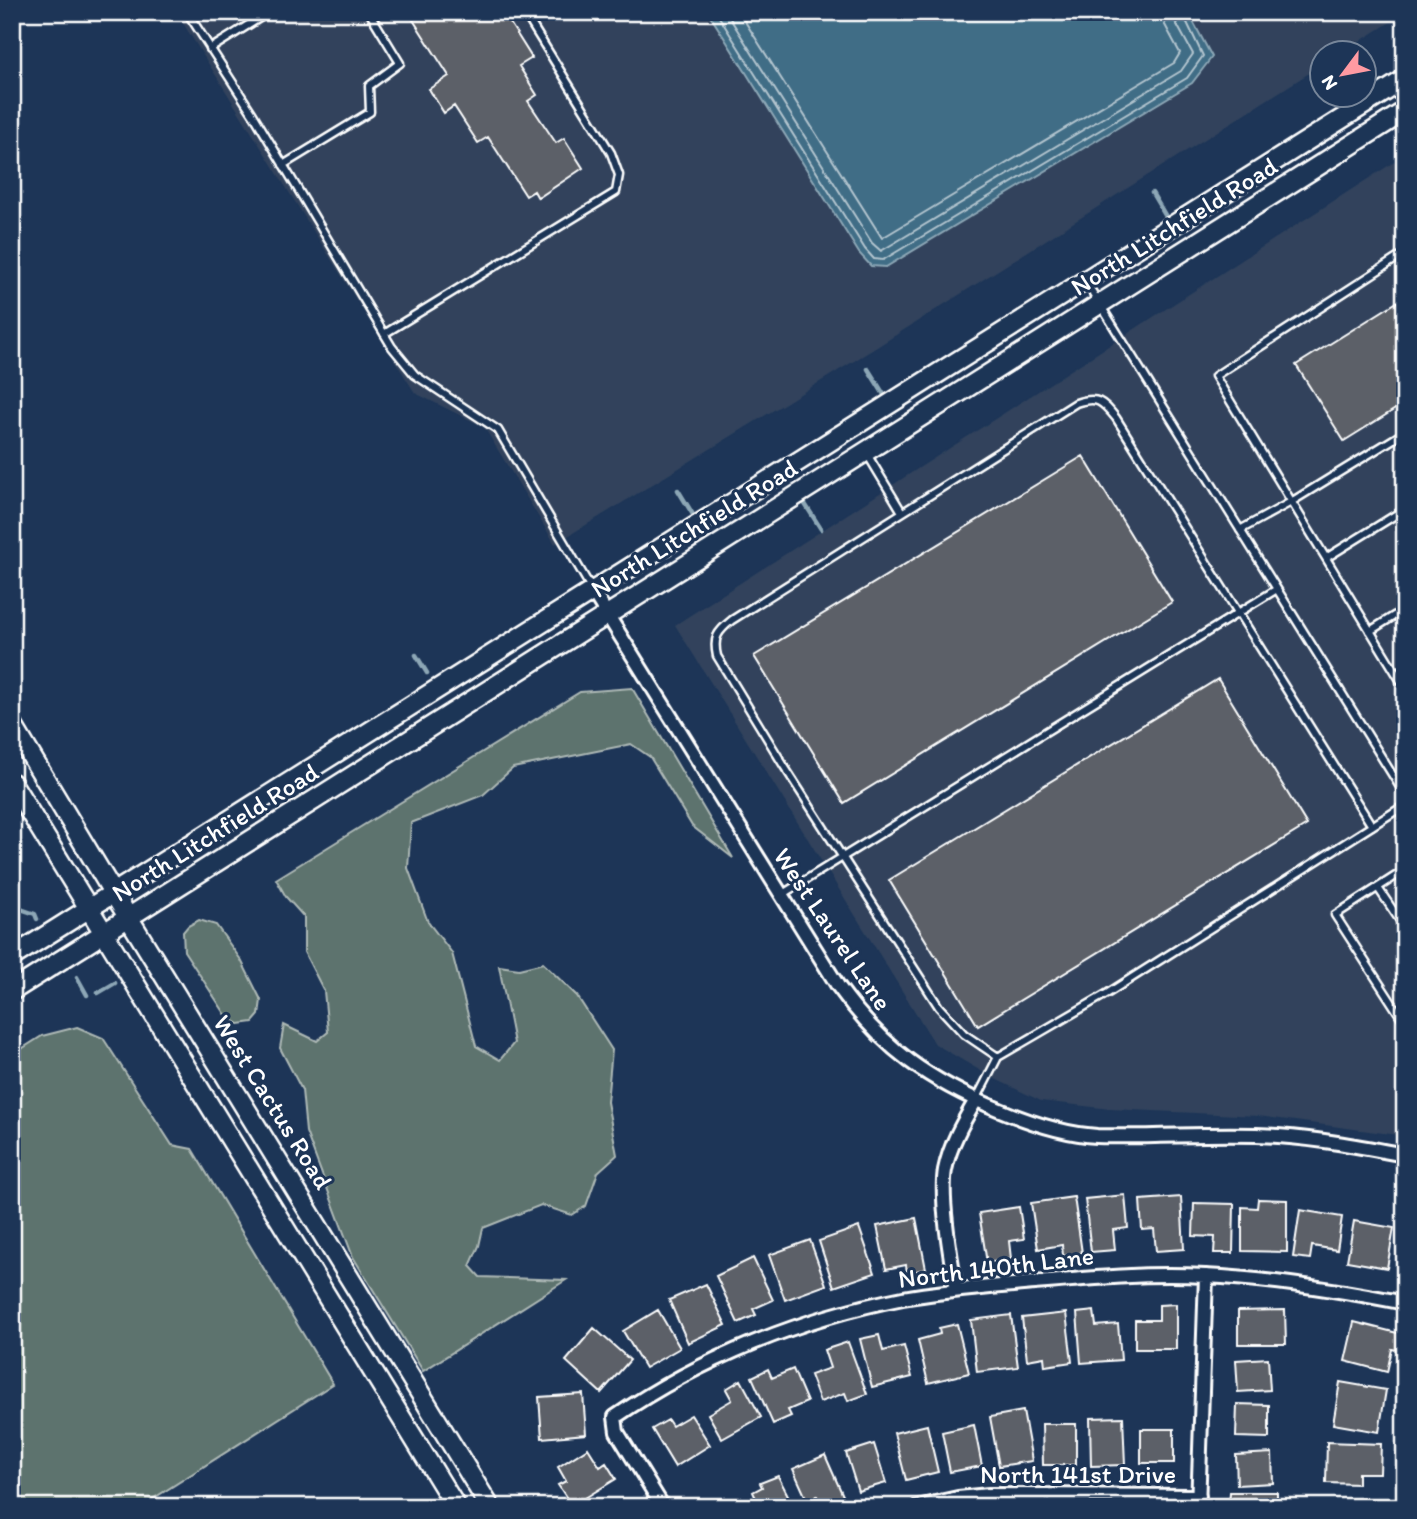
<svg xmlns="http://www.w3.org/2000/svg" width="1417" height="1519" font-family="Itim,sans-serif">
<rect width="100%" height="100%" fill="#1d3557"/>
<filter id="ink" filterUnits="userSpaceOnUse"><feTurbulence type="fractalNoise" baseFrequency=".0143" numOctaves="2"/><feDisplacementMap in="SourceGraphic" scale="14" xChannelSelector="R" yChannelSelector="G"/><feConvolveMatrix kernelMatrix="1 2 1 2 8 2 1 2 1" color-interpolation-filters="sRGB"/></filter>
<g filter="url(#ink)">
<path fill="#30425c" d="M176,12h1229v1l-62,39h-21v13l-445,282 -322,197 -71,-117 -69,-34z
M1405,155v981l-147,-20 -148,-7 -69,-8 -50,-24 -56,-33 -260,-419z"/>
<path fill="#5d736e" stroke="#aeb9b6" stroke-width="2" d="M632,688l101,170 -41,-32 -42,-69 -19,-13 -118,24 -30,27 -72,28 -3,45 20,54 24,31 24,93 24,14 14,-17 -15,-77 20,3 24,-6 34,33 35,54 -5,52 10,53 -19,17 -12,34 -14,9 -31,-10 -58,23 -4,18 -9,20 10,11 86,3 -143,91 -70,-114 -47,-125 -4,-42 -22,-42 4,-23 33,16 11,-9 -4,-41 -20,-39v-35l-18,-20 -10,-18 304,-187z
M199,920l17,5 25,35 20,40 -2,15 -6,7 -14,2 -11,-6 -44,-67 -1,-19 5,-6z
M77,1027l26,11 69,107 20,4 141,235 -193,123h-128v-452l30,-19z"/>
<path fill="#416d86" stroke="#8da7b6" stroke-width="2" d="M708,12h480l24,45 -20,26 -306,184 -15,-1 -12,-13z"/>
<g fill="none" stroke-linecap="round" stroke-linejoin="round">
<path stroke="#b3c5cf" stroke-width="2" d="M716,12l149,237 9,10 9,1 304,-182 16,-22 -21,-44
M726,12l146,231 9,8 300,-180 12,-17 -18,-33 -1,-9
M739,12l143,226 292,-175 6,-10 -15,-28 -2,-13"/>
<path stroke="#8da7b6" stroke-width="4.5" d="M1401,36l4,5
M1152,193l13,22
M868,369l15,24
M678,490l14,23
M805,504l16,25
M416,655l11,18
M15,907l20,7 2,5
M77,977l10,18
M98,993l17,-10"/>
</g>
<path fill="#5c6067" stroke="#fff" stroke-width="2" d="M408,12h95l29,46 -13,8 18,29 -9,6 28,42 8,-5 19,30 -45,30 -4,-7 -8,5 -38,-59 -10,6 -24,-37 -10,7 -15,-24 20,-13z
M1405,297v106l-61,38 -48,-76z
M1083,456l89,146 -328,201 -90,-147z
M1218,679l89,146 -329,201 -89,-146z
M1125,1195l3,33 -15,2 2,20 -24,2 -6,-53z
M1074,1197l8,56 -19,3 -1,-11 -24,4 -7,-46z
M1181,1197l3,52 -28,2 -2,-22 -12,1 -2,-30z
M1258,1199l29,1v52l-45,-1v-44l15,1z
M1194,1203l40,1 -1,49h-19l1,-16 -22,-1z
M1019,1207l5,32 -15,2 2,18 -24,4 -8,-50z
M1300,1210l42,7 -5,33 -25,-4 -2,13 -17,-2z
M916,1218l10,51 -19,4 -1,-8 -20,4 -9,-43z
M1354,1221l40,7 -7,40 -40,-7z
M859,1227l16,46 -41,14 -15,-46z
M810,1240l16,45 -41,15 -16,-45z
M753,1258l20,42 -20,9 3,6 -18,8 -22,-47z
M706,1284l20,41 -38,18 -19,-43z
M1176,1304v45h-41v-29h24v-15z
M658,1310l22,38 -35,20 -22,-37z
M1285,1310l1,34h-48v-33z
M1094,1311l2,15 22,-2 3,36 -40,3 -4,-50z
M1066,1313l6,49 -27,4 -1,-9 -17,3 -5,-42z
M1011,1315l7,52 -41,5 -6,-52z
M1354,1322l51,13 -4,16 -9,-2 -5,23 -42,-11z
M957,1324l12,49 -41,10 -10,-43 22,-6 -1,-6z
M594,1328l36,32 -29,33 -35,-32z
M879,1335l4,16 21,-5 8,31 -40,10 -12,-48z
M848,1342l19,52 -19,7 -3,-8 -25,9 -10,-27 20,-7 -6,-18z
M1268,1358l2,32 -32,2 -2,-32z
M768,1369l4,9 21,-9 14,33 -19,8 3,6 -18,8 -21,-47z
M741,1380l20,37 -39,22 -14,-25 24,-14 -6,-11z
M1340,1382l46,8 -7,42 -46,-8z
M583,1394l3,40 -44,4 -3,-41z
M1237,1404l32,1v33l-33,-1z
M1023,1411l9,50 -33,5 -9,-49z
M691,1415l19,30 -35,22 -23,-38 16,-9 4,6z
M1123,1417l2,48 -34,1 -1,-48z
M1042,1424h34v41h-33z
M927,1425l11,47 -32,8 -12,-47z
M974,1425l8,41 -32,6 -8,-40z
M1141,1429h33v34h-33z
M1327,1442l54,2 -1,29h-22v11l-32,-1z
M874,1444l12,39 -28,8 -12,-38z
M588,1448l12,19 6,-4 10,16 -44,27 -14,-21 8,-4 -8,-14z
M1272,1453l1,30 -36,2 -1,-30z
M825,1455l19,43 -23,9 -4,-11 -10,4 -14,-31z
M778,1476l16,31h-34l-7,-15 9,-5 -2,-4z
M1230,1492h47v15h-48z
M1377,1498l2,9h-46z"/>
<g fill="none" stroke-linecap="round" stroke-linejoin="round">
<defs>
<path id="lane" d="M187,12l66,102 139,233 23,28 83,55 93,158
M210,49l59,-37
M1398,117l7,11
M283,165l87,-53 -1,-26 31,-23 -31,-51
M1405,253l-190,123 190,312
M1086,282l319,513
M384,334l232,-142 3,-17 -8,-22 -87,-141
M867,454l35,58
M1240,530l51,-28 114,-70
M1326,558l79,-49
M1370,631l35,-22
M1405,870l-70,45 70,108
M1378,888l27,40
M781,895l496,-306
M998,1057l-34,-23 -25,-27 -155,-241 -67,-110c-4,-18 0,-24 15,-36l344,-217c22,-7 26,-2 40,15l256,408
M976,1100l22,-43 110,-64 297,-188"/>
<path id="street" d="M592,590l246,396c45,63 91,95 162,124 31,13 64,24 97,26 60,2 121,-4 181,0 43,3 85,11 127,19
M956,1290c-5,-30 -16,-91 -11,-120 5,-25 18,-48 31,-70
M663,1507l-46,-75 -2,-15c86,-59 187,-99 288,-119 44,-8 88,-11 132,-15 57,-5 113,-10 170,-7 67,3 134,14 200,27
M917,1507l41,-9 31,-3 210,1
M1198,1507l8,-231"/>
<path id="secondary" d="M12,724l102,170 376,613
M12,783l444,724
M12,957l1393,-878
M12,991l1393,-880"/>
</defs>
<use href="#lane" stroke="#fff" stroke-width="11"/>
<use href="#street" stroke="#fff" stroke-width="18"/>
<use href="#secondary" stroke="#fff" stroke-width="23"/>
<use href="#lane" stroke="#1d3557" stroke-width="6"/>
<use href="#street" stroke="#1d3557" stroke-width="12"/>
<use href="#secondary" stroke="#1d3557" stroke-width="18"/>
</g>
</g>
<g text-anchor="middle" dominant-baseline="central" stroke-width="6" stroke-linejoin="round" paint-order="stroke">
<g font-size="26" fill="#fff" stroke="#1d3557">
<text transform="translate(1174 226) rotate(-32)">North Litchfield Road</text>
<text transform="translate(694 528) rotate(-32)">North Litchfield Road</text>
<text transform="translate(215 832) rotate(-32)">North Litchfield Road</text>
<text transform="translate(833 929) rotate(56)">West Laurel Lane</text>
<text transform="translate(273 1102) rotate(58)">West Cactus Road</text>
<text transform="translate(996 1267) rotate(-7)">North 140th Lane</text>
<text x="1078" y="1474">North 141st Drive</text>
</g>
</g>
<rect width="1417" height="1519" fill="none" stroke="#1d3557" stroke-width="42"/>
<rect x="21" y="21" width="1375" height="1477" fill="none" stroke="#fff" stroke-width="2.5" filter="url(#ink)"/>
<g transform="translate(1343 74) rotate(238)"><circle r="33" fill="#1d3557" stroke="#77869a" stroke-width="2"/>
<path d="M0-5L12 26L0 18L-12 26Z" fill="#ff9aa2"/>
<text y="-10" font-size="19" font-weight="bold" text-anchor="middle" fill="#ffffff">N</text>
</g>
</svg>
